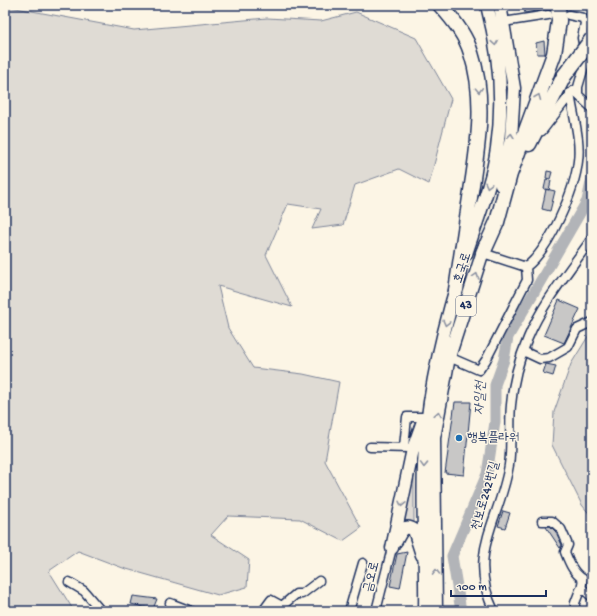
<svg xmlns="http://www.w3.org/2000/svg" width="597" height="616" font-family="'Gochi Hand','Poor Story',sans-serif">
<rect width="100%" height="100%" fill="#fcf5e5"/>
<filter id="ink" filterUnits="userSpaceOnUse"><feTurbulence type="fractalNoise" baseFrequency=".025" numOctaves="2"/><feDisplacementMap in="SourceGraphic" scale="8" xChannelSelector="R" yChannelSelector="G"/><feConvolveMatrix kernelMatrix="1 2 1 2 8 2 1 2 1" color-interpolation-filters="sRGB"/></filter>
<g filter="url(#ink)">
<path fill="#dfdbd4" stroke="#7d8599" d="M5,6l129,24 133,-12 54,3 35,-9 60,26 35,61 -22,85 -30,-15 -44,16 -12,40 -31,4 9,-20 -33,-5 -22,51 26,52 -74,-21 10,42 25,40 50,6 36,8 -14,79 36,67 -18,13 -43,-22 -72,-3 -17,19 38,25 -2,27 -29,8 -95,-27 -45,-17 -29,20 25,40h-69z
M592,330v187l-10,-12 -30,-60 2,-33 17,-48z
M414,468v58l-11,-1z"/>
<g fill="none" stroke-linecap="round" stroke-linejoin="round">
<path stroke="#b2b4b8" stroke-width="11" d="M461,611l-9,-55 35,-82 8,-52v-37l9,-25 4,-23 79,-136 5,-23"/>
</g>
<path fill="#c8c7c6" stroke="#1b2f5e" d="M523,5h16l2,5 -16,3z
M544,41l1,13h-8l-1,-11z
M547,171l5,1 -2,7 -4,-1z
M546,180l5,1 -2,9 -5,-1z
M546,189l9,2 -5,20 -8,-2z
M559,300l21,9 -16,34 -20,-8z
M546,364l10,2 -3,10 -10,-3z
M455,402h16l-7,73 -19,-2z
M503,511l7,2 -5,15 -7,-2z
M550,526l6,6 6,13 -2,3 -14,-21z
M407,552l-7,36 -10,-2 7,-32z
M133,596l24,3 -4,10 -22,-5z"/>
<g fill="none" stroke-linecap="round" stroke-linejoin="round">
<defs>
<path id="street" d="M569,15l14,3 2,5 -3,15 4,22 -8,27v8l14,13
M503,22l45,-7
M542,131l31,-40
M483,253l43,14c23,-17 49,-77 52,-106 3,-21 -5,-46 -8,-68
M523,351l17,8 9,-1 19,-11 9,-18 15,-7
M449,357l30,13 7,-10 41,-80 -1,-13
M370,447l39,1
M404,447l3,-30h17
M542,521h10l9,8 7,16 -3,7c4,10 8,21 18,27l-2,10
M69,582l15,9 17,20
M170,603l21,8
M263,611l8,-11 11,6 14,-12h6l17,-13
M349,611l14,-48
M376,611l16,-63
M494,611c-28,-58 6,-90 15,-146 3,-20 0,-40 2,-60 2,-24 8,-46 17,-67 15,-36 42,-68 64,-100
M575,611v-8l5,-13 3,-1 9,8"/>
<path id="primary" d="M500,5l14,83 -3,51 -10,46
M466,254c11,-35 26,-70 31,-106 7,-48 2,-97 -10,-143
M396,541c4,-8 8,-18 18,-11l8,25
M392,548l21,-99 10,-28
M425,611c1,-48 -3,-97 -1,-146 2,-62 16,-124 34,-184
M436,611l-2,-173 15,-81 36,-112"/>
<path id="highway" d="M440,5c13,14 26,31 31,48 15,45 7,93 0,138 -5,33 -10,66 -15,99
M529,144l35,-68
M483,253l14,-31 13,-48 44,-120 5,-33 -1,-16"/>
</defs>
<use href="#street" stroke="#1b2f5e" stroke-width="11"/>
<use href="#primary" stroke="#1b2f5e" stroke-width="15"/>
<use href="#highway" stroke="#1b2f5e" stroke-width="17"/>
<use href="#street" stroke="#fcf5e5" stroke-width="8"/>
<use href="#primary" stroke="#fcf5e5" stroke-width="12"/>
<use href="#highway" stroke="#fcf5e5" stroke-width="14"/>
<defs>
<path id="highway-bridge" d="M564,76l28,-37"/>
</defs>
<use href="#highway-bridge" stroke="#1b2f5e" stroke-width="17" stroke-linecap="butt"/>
<use href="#highway-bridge" stroke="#fcf5e5" stroke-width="14"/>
</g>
<defs><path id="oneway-chevron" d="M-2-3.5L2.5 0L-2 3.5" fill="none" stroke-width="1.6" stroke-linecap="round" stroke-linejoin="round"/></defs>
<g stroke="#8c92a2">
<use href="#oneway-chevron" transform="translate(495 43) rotate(81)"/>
<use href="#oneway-chevron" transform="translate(479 90) rotate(87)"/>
<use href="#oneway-chevron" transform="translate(538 97) rotate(-68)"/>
<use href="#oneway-chevron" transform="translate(511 136) rotate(-84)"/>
<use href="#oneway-chevron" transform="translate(488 185) rotate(104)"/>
<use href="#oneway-chevron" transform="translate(476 276) rotate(-72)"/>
<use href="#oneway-chevron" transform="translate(446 323) rotate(104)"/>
<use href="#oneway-chevron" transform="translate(438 414) rotate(-80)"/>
<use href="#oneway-chevron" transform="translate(424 465) rotate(92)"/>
<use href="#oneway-chevron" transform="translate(402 504) rotate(103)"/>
<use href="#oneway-chevron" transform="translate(436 572) rotate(-91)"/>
</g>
</g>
<circle fill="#1f6fb2" stroke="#fcf5e5" stroke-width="1.5" cx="459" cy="438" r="4"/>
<g text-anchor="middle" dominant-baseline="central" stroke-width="3" stroke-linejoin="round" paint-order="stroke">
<rect fill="#fcf5e5" stroke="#5e6a86" stroke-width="1" x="456" y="296" width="20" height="20" rx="3"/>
<g font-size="12" font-weight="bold" fill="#1b2f5e">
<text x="466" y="306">43</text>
</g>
<g font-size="13" fill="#1b2f5e" stroke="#fcf5e5">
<text transform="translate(463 268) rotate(-72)">호국로</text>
<text transform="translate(486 496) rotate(-74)">천보로242번길</text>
<text transform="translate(372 577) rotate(-76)">금오로</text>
</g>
<g font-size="13" fill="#1b2f5e" stroke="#fcf5e5" text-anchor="start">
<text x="467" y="438">행복플라워</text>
</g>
<g font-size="14" font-style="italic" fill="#485779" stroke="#fcf5e5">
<text transform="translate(481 398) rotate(-87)">자일천</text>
</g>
</g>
<rect width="597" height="616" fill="none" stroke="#fcf5e5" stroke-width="20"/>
<rect x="10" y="10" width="577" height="596" fill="none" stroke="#1b2f5e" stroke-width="1.5" filter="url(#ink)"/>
<path d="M451 590v6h95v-6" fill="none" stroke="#1b2f5e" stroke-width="2"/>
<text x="457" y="590" font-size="12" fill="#1b2f5e" stroke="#fcf5e5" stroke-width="3" paint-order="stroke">100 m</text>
</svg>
